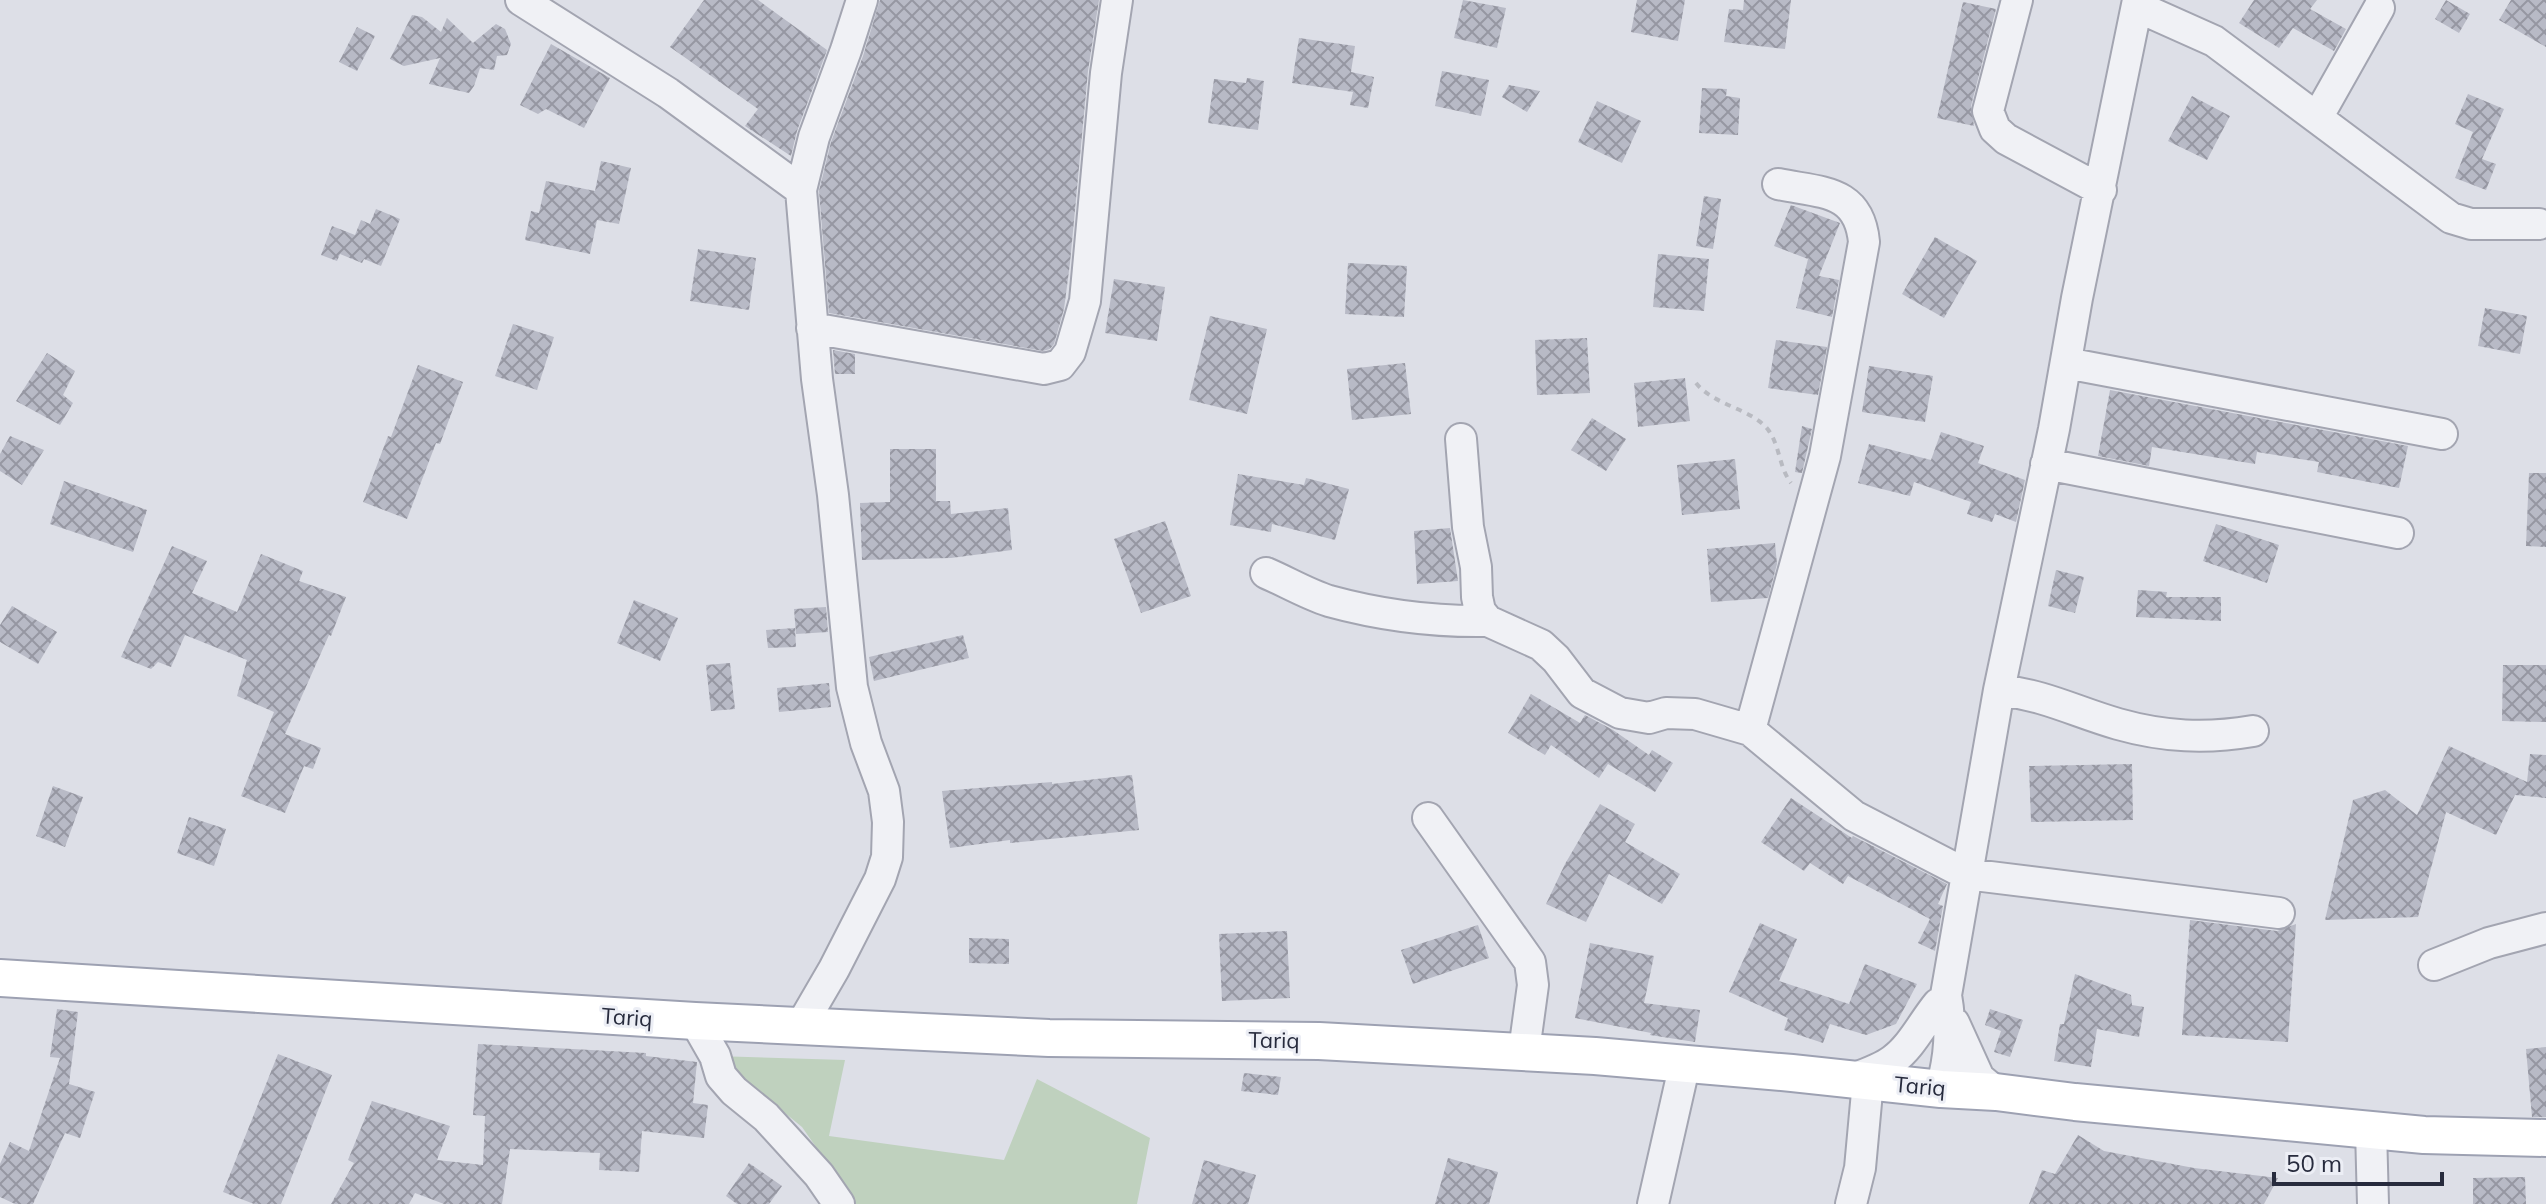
<svg xmlns="http://www.w3.org/2000/svg" width="2546" height="1204" font-family="Mulish,sans-serif">
<defs>
<pattern id="building-cross-hatch" width="8" height="8" patternUnits="userSpaceOnUse" patternTransform="scale(2)"><rect width="8" height="8" fill="#b8bac6"/><path d="M0 0l8 8M0 8l8-8" fill="none" stroke="#9697a2"/></pattern>
</defs>
<rect width="100%" height="100%" fill="#dddfe7"/>
<path fill="#bfd1be" d="M715,1056l130,4 -16,76 175,24 33,-81 113,59 -13,66h-281l-54,-77z"/>
<path fill="url(#building-cross-hatch)" d="M704,0h54l69,50 -30,81 -6,25 -46,-30 13,-17 -88,-62z
M880,0h219l-11,71 -18,192 -6,46 -10,35 -4,5 -7,2 -214,-38 -10,-122 12,-49 32,-86z
M1463,0l43,8 -9,40 -43,-10z
M1637,0h48l-7,41 -47,-9z
M1744,0h47l-6,49 -61,-7 5,-33 14,1z
M2254,0h63l-7,9 36,20 -12,22 -41,-23 -14,20 -40,-25z
M2446,0l24,14 -11,19 -24,-14z
M2511,0h35v47l-47,-27z
M1963,2l33,7 -25,97 3,20 -37,-8z
M412,15l10,2 19,15 6,-14 26,25 23,-19 9,5 6,15 -4,11 -10,1 -3,14 -14,-2 -6,18 -5,7 -40,-9 11,-26 -36,8 -14,-7z
M357,27l18,9 -18,35 -18,-9z
M1299,38l56,8 -4,26 23,5 -6,31 -18,-3 3,-13 -61,-9z
M551,44l59,34 -26,50 -38,-19 -8,5 -18,-9z
M1442,71l47,9 -8,36 -46,-10z
M1247,78l17,3 -6,49 -50,-7 6,-44 32,4z
M1509,85l31,6 -13,21 -25,-15z
M1702,88l25,1 -1,7 14,2 -2,37 -39,-2z
M2468,94l36,15 -22,50 14,5 -10,26 -31,-12 18,-46 -18,-8z
M2192,96l38,20 -23,44 -39,-19z
M1597,101l44,20 -19,42 -44,-21z
M601,161l30,7 -12,56 -22,-4 -7,34 -65,-14 6,-29 8,2 7,-32 49,10z
M1704,196l17,3 -8,50 -17,-3z
M1791,205l49,18 -21,53 20,4 -7,37 -36,-9 12,-49 -34,-13z
M376,209l24,10 -19,47 -17,-7 -2,4 -22,-9 -3,7 -16,-6 11,-29 23,9 6,-15 9,4z
M1935,237l42,24 -33,57 -42,-24z
M698,249l58,9 -7,52 -59,-9z
M1658,254l51,5 -5,52 -51,-4z
M1348,263l59,3 -3,51 -59,-3z
M1114,279l51,8 -8,54 -52,-8z
M2485,308l42,8 -7,38 -42,-8z
M1210,316l57,13 -20,85 -58,-14z
M513,324l41,13 -17,53 -42,-14z
M1587,338l3,55 -53,2 -2,-55z
M1776,340l51,7 -9,48 -50,-7z
M833,350l22,4v20h-20z
M47,353l28,18 -12,24 10,8 -13,22 -44,-24z
M1405,363l6,51 -59,6 -5,-51z
M418,365l45,17 -23,62 -4,-1 -29,76 -44,-17 25,-66 3,1z
M1869,366l64,10 -8,46 -63,-10z
M1685,378l5,43 -52,6 -4,-44z
M2110,390l298,56 -9,42 -82,-16 2,-10 -62,-10 -2,12 -103,-17 -3,19 -51,-10z
M1592,418l34,21 -20,32 -35,-21z
M1802,426l10,3 -10,44 -7,-1z
M1941,432l43,14 -6,17 47,17 -9,42 -21,-8 -3,8 -25,-8 4,-12 -57,-20 -4,14 -52,-13 11,-39 62,16z
M10,436l34,14 -22,35 -22,-14v-17z
M890,449h46v52h14l1,13 57,-6 4,42 -61,8 -89,2 -2,-57 30,-1z
M1735,459l5,50 -58,6 -5,-50z
M2529,473h17v74l-20,-1z
M1238,474l66,11 2,-7 43,11 -14,51 -63,-16 -1,8 -41,-7z
M64,481l83,29 -14,42 -83,-28z
M1165,521l26,75 -50,17 -27,-74z
M2216,524l63,21 -12,38 -64,-22z
M1450,528l8,53 -41,3 -3,-53z
M1775,543l2,21 -9,34 -57,4 -4,-53z
M172,546l35,15 -15,32 45,19 24,-58 42,17 -4,10 47,16 -15,39 -2,-1 -44,99 36,14 -8,21 -9,-3 -19,47 -44,-17 33,-84 -37,-16 10,-36 -62,-25 -14,32 -13,-5 -7,7 -30,-12z
M2056,570l28,7 -9,36 -27,-7z
M2138,590l29,2 -1,5h55v24l-85,-4z
M634,600l44,18 -18,43 -43,-18z
M12,606l45,26 -19,32 -38,-22v-17z
M826,607l2,25 -32,2 -2,-25z
M795,628l1,19 -28,1 -2,-18z
M963,635l6,23 -95,23 -5,-24z
M730,663l5,46 -24,2 -5,-46z
M2503,665h43v57l-44,-1z
M829,683l2,24 -52,5 -2,-24z
M1531,694l49,29 5,-8 28,15 36,25 3,-5 21,13 -18,29 -47,-28 -9,14 -48,-33 -6,10 -37,-22z
M2449,746l78,36 3,-28 16,1v43l-31,-3 -19,40 -50,-23 -28,105 -93,3 28,-120 32,-10 32,25z
M2132,764l1,56 -102,2 -2,-56z
M1132,775l7,55 -129,13v-3l-60,8 -8,-57 110,-9v2z
M53,786l30,11 -18,50 -29,-11z
M1791,798l61,40 1,-2 94,48 -9,20 5,2 -8,45 -17,-8 12,-24 -82,-43 -5,8 -33,-21 -6,8 -43,-29z
M1600,804l35,20 -10,18 55,32 -18,30 -53,-30 -23,48 -40,-18 19,-40z
M189,817l37,12 -12,37 -37,-13z
M2190,920l87,11 19,-7 -8,118 -106,-7z
M1760,923l37,16 -18,42 70,23 16,-40 52,20 -21,40 -30,11 -36,-11 -7,19 -39,-13 4,-12 -59,-26z
M1478,925l11,33 -76,26 -12,-34z
M1287,931l3,67 -68,3 -3,-67z
M969,938l40,1v25l-40,-1z
M1590,943l64,13 -10,47 56,7 -5,32 -45,-7 1,-2 -76,-15z
M2075,974l56,21 1,10 12,2 -5,30 -42,-8 -6,38 -37,-6 6,-37h4z
M57,1009l21,3 -9,72 26,8 -15,46 -15,-5 -32,71h-18l-15,-7v-33l10,-22 19,9 31,-93 -10,-1z
M1990,1009l33,11 -13,37 -16,-5 7,-21 -16,-6z
M478,1044l168,9v3l51,6 -4,41 15,2 -4,33 -62,-7 -3,41 -40,-2 1,-17 -90,-4 -8,55h-58l-29,-11 -6,11h-78l23,-41 -6,-3 24,-59 78,25 -13,34 46,5 2,-49 -12,-1z
M2546,1047v70h-14l-6,-68z
M278,1054l54,21 -51,129h-27l-31,-12z
M1244,1073l37,4 -3,18 -37,-4z
M2078,1135l26,16 90,17 84,10 -14,26h-235l13,-34 13,4z
M1448,1158l50,14 -9,32h-54z
M1204,1160l52,15 -8,29h-56z
M749,1163l33,23 -13,18h-32l-11,-8z
M2525,1177l1,27h-53v-26z"/>
<g fill="none" stroke-linecap="round" stroke-linejoin="round">
<defs>
<path id="minor" d="M521,0l147,93 133,97
M2017,0l-29,111 7,18 11,10 95,51
M2138,7l76,34 237,177 20,6h68
M2317,118l62,-110
M1778,184c43,9 81,5 86,58l-39,214 -75,274 104,86 112,58 313,39
M812,328l232,41 16,-4 10,-13 15,-51 21,-228 11,-73
M2066,363l376,71
M1461,439l7,88 8,40 1,30 3,14 8,10 53,24 15,14 26,34 38,20 29,5 17,-5 29,1 55,16
M2046,464l352,69
M1266,573c21,9 41,21 63,28 51,14 106,21 159,20
M1999,690c46,5 77,22 119,34 46,13 88,15 135,7
M1428,818l102,144 3,23 -9,66
M2434,965l55,-22 57,-15
M695,1021l20,35 6,20 13,15 32,26 53,58 20,29
M1954,1023l25,55 17,14
M802,1024l32,-55 46,-90 7,-22 1,-35 -4,-31 -18,-48 -14,-56 -19,-192 -16,-116 -16,-189 13,-53 32,-87 16,-50
M1852,1079c14,-5 29,-10 41,-19 19,-14 30,-38 45,-56
M1941,1089c9,-33 11,-60 5,-94l53,-305 55,-261 23,-131 61,-298
M2371,1130l2,74
M1653,1204l32,-141
M1851,1204l9,-36 8,-87"/>
<path id="major" d="M0,978l695,43 354,17 270,3 276,15 197,17 149,16 55,3 79,10 349,33 122,3"/>
</defs>
<use href="#minor" stroke="#a3a5b1" stroke-width="34"/>
<use href="#major" stroke="#9da1b2" stroke-width="40"/>
<path stroke="#b8bac1" stroke-width="4" stroke-dasharray="6 6" stroke-linecap="butt" d="M1696,383c18,23 58,26 73,48 11,16 10,36 22,52"/>
<use href="#minor" stroke="#f0f1f5" stroke-width="30"/>
<use href="#major" stroke="#fff" stroke-width="36"/>
</g>
<g text-anchor="middle" dominant-baseline="central" stroke-width="6" stroke-linejoin="round" paint-order="stroke">
<g font-size="22" fill="#272b3d" stroke="#eceef5">
<text transform="translate(627 1017) rotate(4)">Tariq</text>
<text transform="translate(1274 1040) rotate(1)">Tariq</text>
<text transform="translate(1920 1086) rotate(5)">Tariq</text>
</g>
</g>
<path d="M2274 1172v12h168v-12" fill="none" stroke="#272b3d" stroke-width="4"/>
<text x="2286" y="1172" font-size="24" fill="#272b3d" stroke="#eceef5" stroke-width="6" paint-order="stroke">50 m</text>
</svg>
